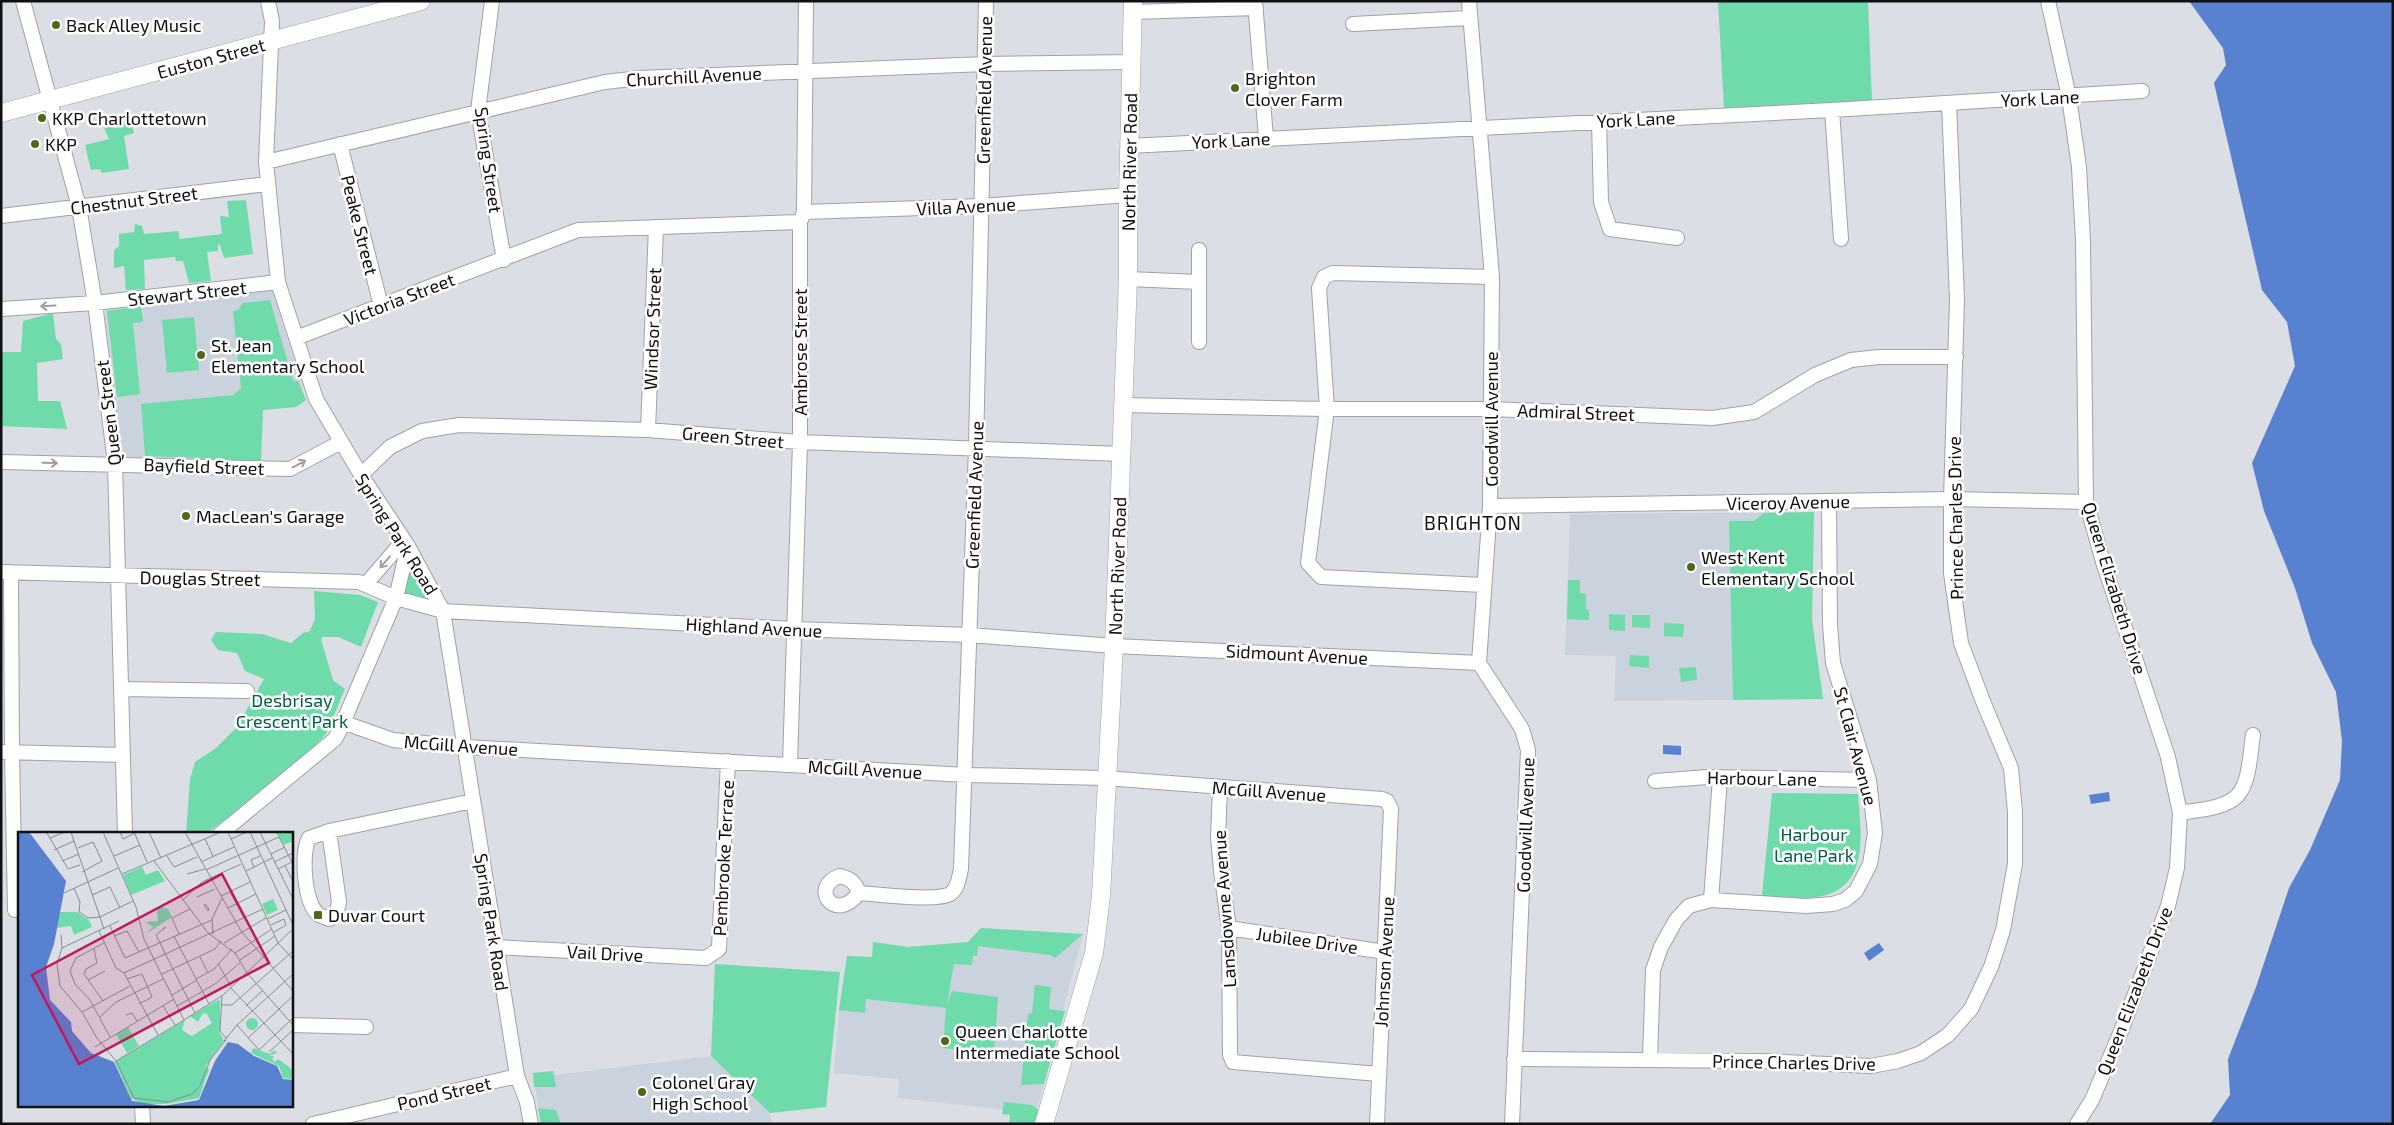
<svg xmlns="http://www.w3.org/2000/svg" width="2394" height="1125" font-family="'Exo 2',sans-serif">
<rect width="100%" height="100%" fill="#dbdee4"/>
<path fill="#cad2de" d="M272,290l34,110 -10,7 -33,3 -2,51 -135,-4 -5,-3 -16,-144z
M1814,512l-2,108 11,79 -209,2 2,-45 -51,-1 5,-141z
M981,928l102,6 -47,179 -138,-15 1,-19 -65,-6 5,-63 8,-54 25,1 1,-15 35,5 60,-5z
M711,1056l59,57 2,11h-231l-8,-51 20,-2 2,4z"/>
<path fill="#70dbaa" d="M1718,1h150l4,101 -148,7z
M130,119l4,14 -10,3 5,33 -27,4 -2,-4 -9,1 -6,-25 24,-6 -6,-13z
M246,200l7,54 -29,4 -4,-13h-2v6l-11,1 4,29 -22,2 -6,-22h-7l-1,-4 -31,3 1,29 -19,1 -2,-24 -10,2v-18l5,-4v-12l15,-2 1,-8 7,2 2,8 34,-3 2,8 42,-5 -2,-18 9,1 -2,-16z
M270,300l23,81h5l8,19 -10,7 -33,3 -2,51 -116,-5 -4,-52 92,-9 8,-7 -8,-77 5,-1 5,-7z
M141,306l2,16 -10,1 7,71 -23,3 -10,-86z
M53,313l3,26 5,5 2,15 -26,4 1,38h22l7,28 -66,-3v-74h20l2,-31z
M194,317l5,53 -32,3 -5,-53z
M1814,512l-2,108 11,79 -90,1 -4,-179h25l10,-8z
M410,566l17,32 -22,-5z
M1568,580h12v13l6,1v15l3,1v10l-22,-1z
M314,591l46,4 18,7 -17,45 -23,-10h-15l-2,2 12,41 12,9 -19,45 -12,13 -40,36 -63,47 -5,4h-20l4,-55 5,-17 21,-14 21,-21 27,-48 -19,-8 -8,-18 -19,-3 -7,-10 5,-8 46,2 29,9 12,-10 7,-2 5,-12z
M1609,614l16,1v16l-16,-1z
M1632,615h18v13l-18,-1z
M1664,623l20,1 -1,13 -19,-1z
M1630,655l19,1v12l-20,-2z
M1696,667l1,13 -16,2 -2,-14z
M1772,793l86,1c2,30 11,80 -22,97 -21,11 -51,6 -74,5z
M981,928l102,6 -28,24 -5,-3 -72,-9 -1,10h-4l-1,9 -18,-1 -7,40 5,-13 46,6 -4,57 -51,-6 3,-40 -80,-9 -1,14 -26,-3 8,-54 25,1 1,-15 35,5 60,-5z
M715,964l125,8 -14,135 -56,6 -59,-57z
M1035,985l16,2 -2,22 16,2 -21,73 -23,1 7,-71 4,-1z
M553,1071l3,16h-22l-1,-14z
M1004,1102l28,3 9,7v12h-32l1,-9 -8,-1z
M538,1108l18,2 5,14h-20z"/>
<path fill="#5881d0" d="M2189,1h204v1123h-183l20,-29 -2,-36 28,-72 33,-99 21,-38 30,-70 2,-39 -6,-49 -24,-49 -17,-55 -31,-77 -12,-48 43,-97 -8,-44 -25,-32 -48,-207 12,-18 -3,-17z
M1663,745l18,1v9l-18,-1z
M2109,792l1,9 -19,3 -2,-9z
M1879,943l5,7 -15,11 -5,-8z"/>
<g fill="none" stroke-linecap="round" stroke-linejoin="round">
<defs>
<path id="minor" d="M23,1l56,206 16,96 20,160 10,371
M268,1l4,20 -6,141 12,120 38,117 45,76 47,71 35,65 74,465 10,26 4,22
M492,1l-14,110 26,149
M1255,1l11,137
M1469,1l23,276 -2,229 -11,157 43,66 6,21 -16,374
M2048,1l21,96 10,70 4,74 3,261 18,63 64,192 12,56 -3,55 -9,38 -47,125 -29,69 -15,24
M1133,12l123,-4
M1353,24l116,-6
M1832,110l9,129
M1599,121l2,81 9,27 67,9
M340,144l41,162
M1129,146l703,-36 310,-19
M266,162l339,-80 35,-4 345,-14 147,-2
M804,212l177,-6 147,-11
M1,216l266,-32
M1128,279l71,3
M1,309l94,-6 183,-21
M296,338l282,-108 222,-8
M1199,342v-92
M1122,405l205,4h165l220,9 42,-6 61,-37 36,-15 28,-3h77
M648,430l8,-203
M1,462l289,7 51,-27
M361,475l29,-28 32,-16 37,-6 189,5 152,12 321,12
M1490,506l461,-7 135,3
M1,572l358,10 37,16 47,13 351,18 176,6 144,11 365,17
M11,572l1,181 3,157
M366,584l38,-44
M1483,585l-162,-8 -13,-14 19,-154 -8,-121 5,-11 9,-4 159,4
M121,689l126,2
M345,723l48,17 73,7 500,28 139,3 277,21 5,2 4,8 -14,315
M1,752l122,3
M790,764l10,-322v-220l4,-10 2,-211
M1655,781l52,-4 162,3
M1220,788l-2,49 3,34 8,57 1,127 3,7 146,12
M2180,813c16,-3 44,-4 57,-17 13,-13 13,-43 16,-61
M329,831l10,71 -3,13 -7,4c-4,-2 -9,-3 -11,-5 -14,-11 -17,-61 -9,-76l20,-7 144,-30
M220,834l115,-95 4,-7 57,-134 12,-52
M840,876c11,3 15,6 19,17 -25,32 -50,-7 -19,-17z
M859,893c19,1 77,9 91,1 8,-5 9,-17 11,-25l15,-422 10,-446
M1711,900l9,-122
M1229,928l156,24
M495,947l211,11 13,-9 9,-188
M291,1025l75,2
M1514,1059l247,2 110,5 27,-5 23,-8 27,-18 23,-26 20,-42 12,-37 12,-66v-52l-4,-44 -27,-64 -23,-61 -10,-70v-74l6,-200 -8,-196
M1650,1059l3,-89 8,-23 15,-27 13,-14 22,-6 95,6 27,-2 12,-4 11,-9 14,-27 5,-31 -6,-53 -36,-117 -3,-38 -1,-123
M142,1106l1,18
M313,1124l204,-48"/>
<path id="major" d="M1,113l420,-112
M1044,1124l50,-171 7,-57 13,-250 14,-367v-84l5,-194"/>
</defs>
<use href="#minor" stroke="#9fa2a8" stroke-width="16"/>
<use href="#major" stroke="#9fa2a8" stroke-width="19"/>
<use href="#minor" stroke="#fff" stroke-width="14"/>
<use href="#major" stroke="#fff" stroke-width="18"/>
</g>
<defs><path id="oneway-shaft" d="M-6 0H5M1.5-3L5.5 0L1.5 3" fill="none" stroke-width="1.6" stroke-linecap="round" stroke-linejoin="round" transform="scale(1.25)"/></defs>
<g stroke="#9f9fa0">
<use href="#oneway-shaft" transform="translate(48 306) rotate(177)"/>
<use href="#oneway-shaft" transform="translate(50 463) rotate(1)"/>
<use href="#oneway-shaft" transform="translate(299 464) rotate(-28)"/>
<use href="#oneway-shaft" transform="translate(385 562) rotate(131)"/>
</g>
<g fill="#516715" stroke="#fff" stroke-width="2">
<circle cx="56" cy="25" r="5"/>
<circle cx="1235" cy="88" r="5"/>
<circle cx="42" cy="118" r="5"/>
<circle cx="35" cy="144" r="5"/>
<circle cx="201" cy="355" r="5"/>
<circle cx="186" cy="516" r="5"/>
<circle cx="1691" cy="567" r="5"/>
<rect x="313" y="910" width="10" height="10" rx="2.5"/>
<circle cx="945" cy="1041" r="5"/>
<circle cx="642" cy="1092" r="5"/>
</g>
<g text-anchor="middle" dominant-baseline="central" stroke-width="5" stroke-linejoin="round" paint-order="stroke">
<g font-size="18" fill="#0f1012" stroke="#fff" text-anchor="start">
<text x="66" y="25">Back Alley Music</text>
<text x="1245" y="78">Brighton<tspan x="1245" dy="21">Clover Farm</tspan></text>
<text x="52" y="118">KKP Charlottetown</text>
<text x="45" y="144">KKP</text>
<text x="211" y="345">St. Jean<tspan x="211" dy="21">Elementary School</tspan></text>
<text x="196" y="516">MacLean's Garage</text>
<text x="1701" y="557">West Kent<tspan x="1701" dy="21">Elementary School</tspan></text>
<text x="328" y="915">Duvar Court</text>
<text x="955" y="1031">Queen Charlotte<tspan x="955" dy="21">Intermediate School</tspan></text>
<text x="652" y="1082">Colonel Gray<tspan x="652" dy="21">High School</tspan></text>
</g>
<g font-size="18" fill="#0f1012" stroke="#fff">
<text transform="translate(211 58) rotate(-15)">Euston Street</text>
<text transform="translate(694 76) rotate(-3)">Churchill Avenue</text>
<text transform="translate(984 90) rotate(-89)">Greenfield Avenue</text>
<text transform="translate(2040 98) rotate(-3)">York Lane</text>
<text transform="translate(1636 119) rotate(-3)">York Lane</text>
<text transform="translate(1231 140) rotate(-3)">York Lane</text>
<text transform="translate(489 160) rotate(82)">Spring Street</text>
<text transform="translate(1129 162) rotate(-89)">North River Road</text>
<text transform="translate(134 200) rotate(-7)">Chestnut Street</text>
<text transform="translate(966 206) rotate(-3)">Villa Avenue</text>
<text transform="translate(360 225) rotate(76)">Peake Street</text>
<text transform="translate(187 293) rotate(-6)">Stewart Street</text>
<text transform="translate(399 299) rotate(-21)">Victoria Street</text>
<text transform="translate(652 329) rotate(-88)">Windsor Street</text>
<text transform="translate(800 352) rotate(-90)">Ambrose Street</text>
<text transform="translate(1576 412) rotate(2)">Admiral Street</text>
<text transform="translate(108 413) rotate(-97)">Queen Street</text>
<text transform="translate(1491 419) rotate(-90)">Goodwill Avenue</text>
<text transform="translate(733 437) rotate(5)">Green Street</text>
<text transform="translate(204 466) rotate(2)">Bayfield Street</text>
<text transform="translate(974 495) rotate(-88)">Greenfield Avenue</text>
<text transform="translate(1788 502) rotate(-1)">Viceroy Avenue</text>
<text transform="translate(1955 518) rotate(-91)">Prince Charles Drive</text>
<text transform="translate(397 534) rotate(58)">Spring Park Road</text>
<text transform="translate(1117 566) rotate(-88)">North River Road</text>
<text transform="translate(200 578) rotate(1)">Douglas Street</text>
<text transform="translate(2115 588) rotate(73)">Queen Elizabeth Drive</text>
<text transform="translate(754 627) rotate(3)">Highland Avenue</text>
<text transform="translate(1297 654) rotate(3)">Sidmount Avenue</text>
<text transform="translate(461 745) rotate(4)">McGill Avenue</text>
<text transform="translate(1856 746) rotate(75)">St Clair Avenue</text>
<text transform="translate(865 769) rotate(3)">McGill Avenue</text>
<text transform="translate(1762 778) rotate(1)">Harbour Lane</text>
<text transform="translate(1269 791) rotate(4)">McGill Avenue</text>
<text transform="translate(1525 825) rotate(-88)">Goodwill Avenue</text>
<text transform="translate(723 858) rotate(-87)">Pembrooke Terrace</text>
<text transform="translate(1224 909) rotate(-94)">Lansdowne Avenue</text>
<text transform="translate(492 922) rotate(81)">Spring Park Road</text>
<text transform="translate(1307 940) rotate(8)">Jubilee Drive</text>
<text transform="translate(605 953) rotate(3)">Vail Drive</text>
<text transform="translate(1384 962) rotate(-87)">Johnson Avenue</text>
<text transform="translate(2134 991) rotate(-69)">Queen Elizabeth Drive</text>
<text transform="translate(1794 1062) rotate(1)">Prince Charles Drive</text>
<text transform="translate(444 1093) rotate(-13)">Pond Street</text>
</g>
<g font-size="18" fill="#006141" stroke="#fff">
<text x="292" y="700">Desbrisay<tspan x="292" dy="21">Crescent Park</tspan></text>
<text x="1814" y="834">Harbour<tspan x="1814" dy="21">Lane Park</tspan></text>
</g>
<g font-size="19" letter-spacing="1" fill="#0f1012" stroke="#fff">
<text x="1473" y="522">BRIGHTON</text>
</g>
</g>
<g transform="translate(18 832)">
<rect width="275" height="275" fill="#dbdee4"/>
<path d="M257,0h18v9l-9,4zM124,35l4,8 12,-5 7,11 -34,14 -8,-20zM255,67l5,11 -11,5 -5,-11zM143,75l7,2 4,8 -28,18 9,-8 -7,-5 12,-1 -1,-11zM42,80h17l12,8 3,7 -18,8 -3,-9 -15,2zM202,167v34l4,8 -19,26 4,2 -10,29 -33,6h-24l-11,-6 -16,-36 70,-42 -3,10 10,6 20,-13 -5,-9 -4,-1 -5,9 -8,-6zM228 192a6 6 0 1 1 12 0a6 6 0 1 1-12 0ZM110,195l11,19 -12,7 -11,-19zM235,216l17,6 4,-4 3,3 -8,3h5l-2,3 3,3 3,-3 11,8 4,4v8l-10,-1 -4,-12 -28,-13z" fill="#70dbaa"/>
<path d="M0,0h11l37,49 -12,63 -8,23 4,33 21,22 1,9 19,22 23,9 18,39 32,5 35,-6 16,-39 13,-19 10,2 16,12 23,10 6,13 10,1v27h-275z" fill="#5881d0"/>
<path fill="none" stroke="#898c90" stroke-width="1" d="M28,0l4,6 15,-6M53,0l33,97M85,0l33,75 8,32 40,81 39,-25 70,-66M102,0l3,7 12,-6M116,0l13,30M131,0l12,26M167,0l56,99 52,60M210,0l50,111 15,16M232,0l43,93M242,0l33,67M32,6l18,31 12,-4M187,7l8,17M213,7l16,-7M60,16l15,-6 9,19 -20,11M36,18l20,-9M253,22l14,-7M96,24l26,-11M149,24l7,11 23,-10M44,29l17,-7M136,29l54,72 27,20 12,20 46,52M183,30l33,-15M256,30l19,-9M267,34l8,15M236,35l-3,-7 9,-4M260,37l14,-7M188,38l73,-33 14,27M228,39l26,-13M104,42l99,-42M169,42l18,-5M56,56l6,14 -1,10 9,6 12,-1 33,-16M212,60l14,26M46,61l54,-25M74,63l18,-8 10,21M203,64l29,-14M179,65l18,-8M165,68l19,-18 39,-18M187,72l4,5 -1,2 -4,-6zM210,76l28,-14M249,87l19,-9M253,93l13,-6 2,6 -12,7M92,94l15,32 87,-38M145,97l3,-2 -10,8 39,78M81,99l17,37 8,5 34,62M161,102l-7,-16 18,-9M195,102l-1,-15 10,-21M43,103l1,13 -5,16 3,22 22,26 15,26 19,23 18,37 34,4 24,-8 8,-8 10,-26 16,-20M96,104l13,-5 12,21M156,104l35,68M86,111l-28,15 -6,13 5,13 15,16 20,37M206,111l42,-25M44,116l57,-27M76,117l3,14 -11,6 -2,5 19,27M217,121l37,-24M182,125l8,16M222,128l35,-24M200,132l13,22M106,141l139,-64M144,142l53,-25 6,-8M109,147l15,-5 10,23 -13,7M178,147l18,-10 18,-20M70,148l17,-9M212,155l63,67M154,163l25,-15M204,164l-2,35 7,8M203,173h11l61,-54M145,174l12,19M159,174l38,-22 26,-22M228,174l16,-15M64,180l48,-26M108,183l6,-2 5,8M81,186l17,-16 47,-23M219,193l22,25 34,-32M230,206l45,-42M206,209l13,-16 56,-51M77,215l79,-48M251,220l24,-22M98,229l68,-41"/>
<path fill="#c2185b" fill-opacity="0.15" stroke="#c2185b" stroke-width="2.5" d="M204,42l47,89 -190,101 -47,-89z"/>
<rect width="275" height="275" fill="none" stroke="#0f1012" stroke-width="2.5"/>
</g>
<rect width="2394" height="1125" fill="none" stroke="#0f1012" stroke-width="5"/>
</svg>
